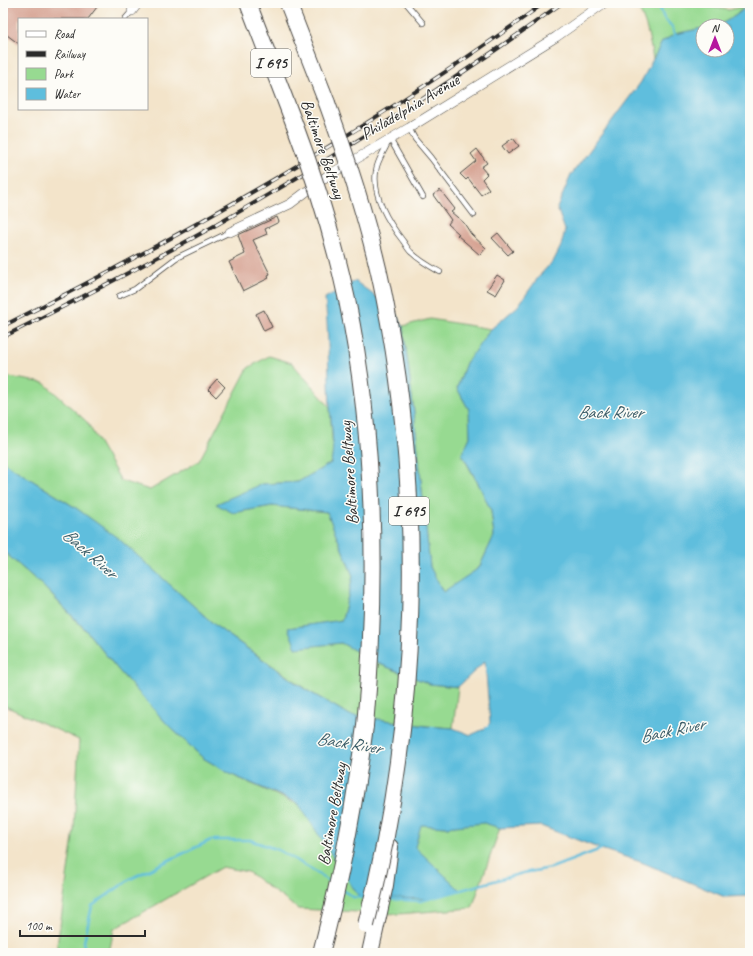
<svg xmlns="http://www.w3.org/2000/svg" width="753" height="956" font-family="Caveat,sans-serif">
<rect width="100%" height="100%" fill="#fdfcf7"/>
<filter id="ink" filterUnits="userSpaceOnUse"><feTurbulence type="fractalNoise" baseFrequency=".025" numOctaves="2"/><feDisplacementMap in="SourceGraphic" scale="8" xChannelSelector="R" yChannelSelector="G"/><feConvolveMatrix kernelMatrix="1 2 1 2 8 2 1 2 1" color-interpolation-filters="sRGB"/></filter>
<filter id="wash" filterUnits="userSpaceOnUse"><feTurbulence type="fractalNoise" baseFrequency=".012" numOctaves="4" result="noise"/><feDisplacementMap in="SourceGraphic" scale="16" xChannelSelector="R" yChannelSelector="G"/><feGaussianBlur stdDeviation="0.9" result="paint"/><feColorMatrix in="noise" values="0 0 0 0 0 0 0 0 0 0 0 0 0 0 0 0 0 1.4 0 .05"/><feComposite in="paint" operator="in"/></filter>
<g filter="url(#wash)">
<rect width="100%" height="100%" fill="#f3e4ca"/>
<path fill="#97da91" stroke="#61825e" d="M635,3h67l2,3 25,4 17,-5 -11,11 -17,10h-15v2l-28,6 -13,8 -9,17c-4,-21 -6,-38 -18,-56z
M430,319l61,10 -25,34 -9,25 12,22 1,27 -8,18 18,32 11,24 3,25 -15,32 -36,25 -13,-26 -16,-155 -11,-86z
M269,356l23,7 38,44 3,46 -2,10 -33,19 -36,2 -29,29 39,-7 55,6 26,64 -11,44 -53,8 7,19 45,-4 41,22 48,19 28,3 -5,41 -27,-2 -76,-11 -40,-23 -93,-65 -95,-85 -46,-34 -73,-46v-85l1,-1 40,7 43,39 34,59 29,9 49,-29 49,-93z
M3,551l39,34 45,47 33,40 48,53 35,33 29,17 60,27 46,14 108,11 38,-5 16,6 -28,80 -74,6 -100,-5 -50,-37 -26,-5 -108,62 -5,24h-53l18,-123 5,-90 -76,-35z"/>
<path fill="#5ebedd" stroke="#447484" d="M749,5l1,891 -25,1 -84,-35 -40,-13 -60,-23 -41,2 -16,-5 -38,4 -25,-2 -6,22 45,43 -34,9 -67,-2 -61,-94 -66,-28 -29,-17 -35,-33 -48,-53 -36,-44 -42,-43 -39,-34v-89l73,46 43,31 98,88 89,63 44,25 76,11 27,2 18,7 13,-6 6,-6 -5,-62 -27,26 -28,-3 -48,-19 -41,-22 -45,5 -8,-20 54,-8 11,-44 -26,-64 -55,-6 -39,7 -17,-9 46,-20 36,-2 33,-19c4,-18 0,-38 -1,-56 -2,-36 -1,-72 -5,-109l30,-17 41,31 7,14 11,86 16,155 13,25 36,-24 15,-32 -3,-25 -11,-24 -18,-33 8,-17 -1,-27 -12,-22 9,-25 25,-34 27,-23 22,-31 14,-15 7,-14 4,-16 -8,-22 14,-33 70,-93 21,-40 13,-8 28,-6v22h24v-24h-9l17,-10z"/>
<g fill="none" stroke-linecap="round" stroke-linejoin="round">
<path stroke="#5ebedd" stroke-width="2.5" d="M658,3l6,15 9,10v2l2,4
M342,890l11,7 14,1
M388,899l33,2 102,-28 28,-5 50,-19
M83,953l1,-11 8,-36 38,-27 81,-39h39l28,10 30,17 25,17"/>
</g>
<g id="blocks">
<path fill="#d6a292" d="M5,3h95l-12,16h-69v25l-16,-12v-26z
M513,138l6,8 -11,8 -6,-8z
M477,149l10,14 -6,4 6,7 -5,5 7,10 -8,6 -13,-17 -2,2 -6,-6 16,-13 -5,-7z
M440,190l15,19 -4,3 13,11 7,11 15,14 -6,7 -23,-20 2,-1 -11,-10 3,-4 -18,-25z
M277,217l2,5 -14,7 2,5 -14,6 17,34 -2,1 1,3 -26,13 -14,-29 16,-8 -7,-19z
M498,233l15,18 -5,4 -16,-17z
M497,275l8,5 -9,15 -9,-5z
M264,310l8,17 -8,4 -8,-17z
M217,379l8,8 -9,10 -8,-8z"/>
</g>
</g>
<g filter="url(#ink)">
<use href="#blocks" fill-opacity="0" stroke="#494743" stroke-width="1"/>
<g fill="none" stroke-linecap="round" stroke-linejoin="round">
<defs>
<path id="lane" d="M406,3l17,20
M125,19l7,-8
M409,128l6,11 16,19 43,57
M390,139l33,58
M389,140c-4,11 -12,20 -13,31 -4,26 12,51 27,70 3,4 5,9 9,12 8,8 19,14 28,19
M119,296l16,-7 12,-9 29,-22 54,-26"/>
<path id="street" d="M132,11l6,-8
M230,232l60,-28 37,-28 82,-48 147,-91 48,-34"/>
<path id="highway" d="M248,3l46,120
M288,3l39,100
M321,953c20,-75 34,-150 44,-227
M370,953l15,-68 5,-38"/>
</defs>
<use href="#lane" stroke="#494743" stroke-width="6"/>
<use href="#street" stroke="#494743" stroke-width="10"/>
<use href="#highway" stroke="#494743" stroke-width="18"/>
<use href="#lane" stroke="#fff" stroke-width="4.5"/>
<use href="#street" stroke="#fff" stroke-width="9"/>
<use href="#highway" stroke="#fff" stroke-width="16"/>
<defs>
<path id="rail" d="M3,326c188,-94 371,-199 541,-323
M3,337c74,-37 148,-75 220,-116 117,-67 230,-139 339,-218"/>
</defs>
<use href="#rail" stroke="#2b2b2b" stroke-width="4"/>
<use href="#rail" stroke="#fdfcf7" stroke-width="2.5" stroke-dasharray="8" stroke-linecap="butt"/>
<defs>
<path id="highway-bridge" d="M327,103c23,63 44,127 57,193 41,207 35,425 -18,629
M294,123c22,58 40,116 53,177 29,140 31,284 18,426"/>
</defs>
<use href="#highway-bridge" stroke="#494743" stroke-width="18" stroke-linecap="butt"/>
<use href="#highway-bridge" stroke="#fff" stroke-width="16"/>
</g>
</g>
<g text-anchor="middle" dominant-baseline="central" stroke-width="3" stroke-linejoin="round" paint-order="stroke">
<g fill="#fdfcf7" stroke="#6a6a68" stroke-width="1">
<rect x="251" y="49" width="40" height="28" rx="3"/>
<rect x="389" y="497" width="40" height="28" rx="3"/>
</g>
<g font-size="16" font-weight="bold" fill="#2b2b2b">
<text x="271" y="63">I 695</text>
<text x="409" y="511">I 695</text>
</g>
<g font-size="17" fill="#2b2b2b" stroke="#fdfcf7">
<text transform="translate(410 107) rotate(-31)">Philadelphia Avenue</text>
<text transform="translate(323 149) rotate(71)">Baltimore Beltway</text>
<text transform="translate(349 473) rotate(-94)">Baltimore Beltway</text>
<text transform="translate(332 814) rotate(-80)">Baltimore Beltway</text>
</g>
<g font-size="18" font-style="italic" fill="#3d5e69" stroke="#fdfcf7">
<text x="610" y="412">Back River</text>
<text transform="translate(90 553) rotate(41)">Back River</text>
<text transform="translate(672 730) rotate(-12)">Back River</text>
<text transform="translate(349 743) rotate(9)">Back River</text>
</g>
</g>
<rect width="753" height="956" fill="none" stroke="#fdfcf7" stroke-width="16"/>
<rect x="18" y="18" width="130" height="92" fill="#fdfcf7" stroke="#a9a8a5"/>
<rect x="26" y="31" width="20" height="6" fill="#ffffff" stroke="#a9a8a5"/>
<text x="54" y="38" font-size="12" fill="#2b2b2b">Road</text>
<rect x="26" y="51" width="20" height="6" fill="#2b2b2b" stroke="#a9a8a5"/>
<text x="54" y="58" font-size="12" fill="#2b2b2b">Railway</text>
<rect x="26" y="68" width="20" height="12" fill="#97da91" stroke="#a9a8a5"/>
<text x="54" y="78" font-size="12" fill="#2b2b2b">Park</text>
<rect x="26" y="88" width="20" height="12" fill="#5ebedd" stroke="#a9a8a5"/>
<text x="54" y="98" font-size="12" fill="#2b2b2b">Water</text>
<g transform="translate(715 38)"><circle r="19" fill="#fdfcf7" stroke="#a9a8a5"/>
<path d="M0-3L7 15L0 10L-7 15Z" fill="#b5179e"/>
<text y="-6" font-size="11" font-weight="bold" text-anchor="middle" fill="#2b2b2b">N</text>
</g>
<path d="M20 930v6h125v-6" fill="none" stroke="#2b2b2b" stroke-width="2"/>
<text x="26" y="930" font-size="12" fill="#2b2b2b" stroke="#fdfcf7" stroke-width="3" paint-order="stroke">100 m</text>
</svg>
